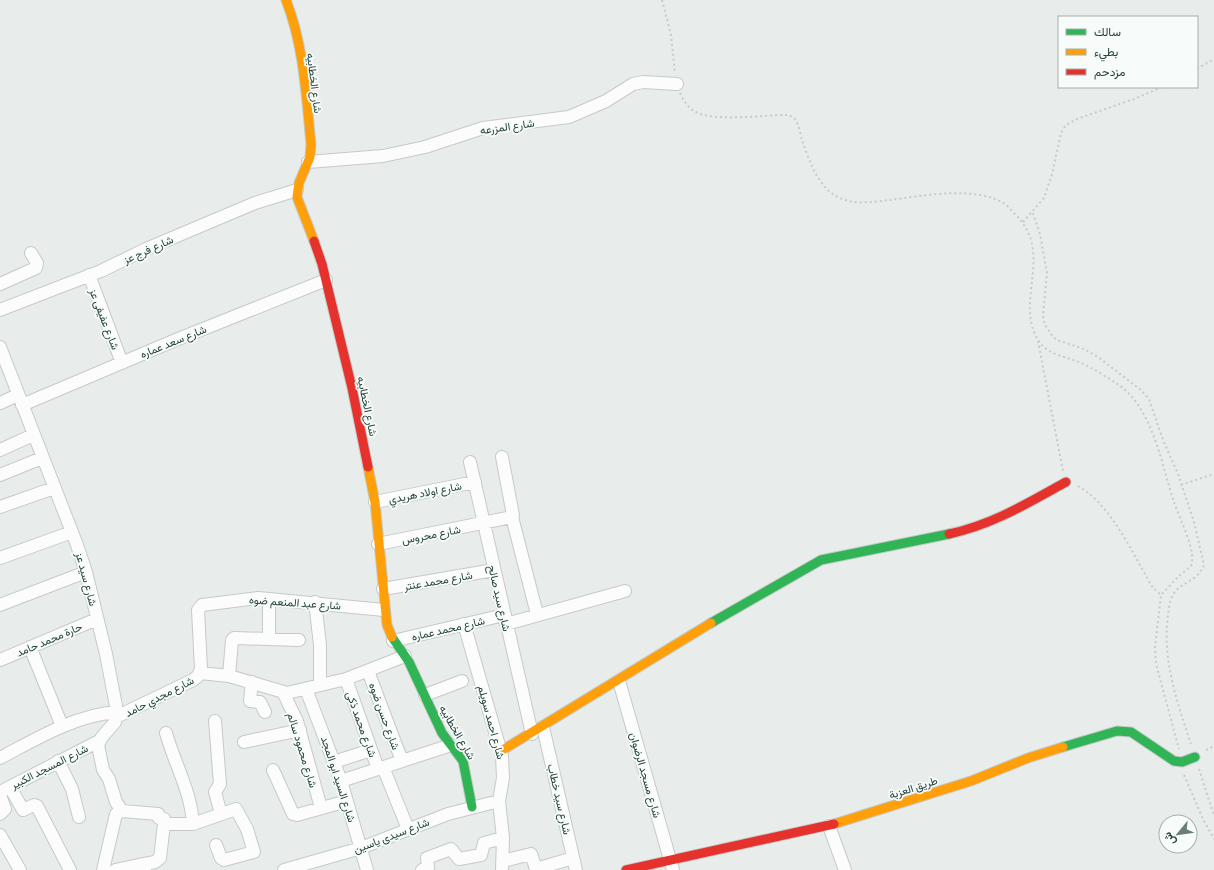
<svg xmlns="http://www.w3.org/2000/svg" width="1214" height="870" font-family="Barlow,Vazirmatn,sans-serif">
<rect width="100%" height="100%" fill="#e8edeb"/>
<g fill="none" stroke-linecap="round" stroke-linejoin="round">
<defs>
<path id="street" d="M308,162l75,-6 42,-9 58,-19 86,-11 37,-16 27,-17 10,-2 34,2
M89,275l33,88
M0,284l36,-16 1,-5 -6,-10
M0,310l101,-39 45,-22 109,-46 42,-13
M0,347l77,198 9,27 20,82 10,52 -1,16 -13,15 -4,8 5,25 6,9 7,23 6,9
M0,403l18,-8
M22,405l156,-66 148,-59
M0,450l33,-15
M470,462l62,272
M0,475l42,-17
M375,502l100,-20
M0,507l54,-19
M512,517l25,97
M378,544l134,-27 1,-2 -11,-58
M0,558l72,-26
M383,589l111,-19
M269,599v40
M315,602l5,43v40
M0,605l86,-33
M464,624l38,132 1,22 -4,23 4,37 -1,32
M506,624l119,-33
M393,641l111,-26
M30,647l32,79
M0,660l97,-41
M368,671l34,90
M200,673l29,3 58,17 59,-14 59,-23
M229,676l3,-36 2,-2 65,2
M346,679l32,90
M619,681l54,189
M252,682l-2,19 10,1 5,10
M306,689l35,92 26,89
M283,692l14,29 24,87
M425,695l37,-14
M116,717l77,-37 5,-4 3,-7 -3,-59 4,-5 56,-7 126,12
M215,721l5,63 -5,8 6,22
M543,727l33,143
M166,733c9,32 25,58 27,91
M244,742l56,-12
M0,758c36,-19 75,-43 117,-46
M58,761l14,28 7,28
M334,762l37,-12
M383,767l25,62
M273,770l20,44 4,1 50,-14
M341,781l110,-36
M10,787l13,23 11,-5 3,1 33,64
M0,792l99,-51
M0,795l5,14 -5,5
M829,826l16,44
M0,835l20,35
M503,861l28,-7 5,15 37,-11
M139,865l16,-3 5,-4 4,-34
M103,870l13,-56 6,-3 36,3 1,4 5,1v5h29l43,-15 11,20 7,23 -30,8 -3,-2 -5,-13
M115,870l24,-5 6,5
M284,870l77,-22 87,-34 51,-13
M422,870l6,-3 -1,-9 24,-9 8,10 22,-4 3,-12 19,-5"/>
<path id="fast" d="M711,623l110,-63 128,-26
M392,637l17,25 33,71 21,28 9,46
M1063,747l54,-16 14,1 43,29 8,1 13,-5"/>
<path id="slow" d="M286,0c18,46 20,95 25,144l-1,13 -11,26 -2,14 17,44
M368,467l7,35 12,123 5,12
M501,751l210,-128
M834,824l137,-43 57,-23 35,-11"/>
<path id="jam" d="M314,241l8,23 30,124 16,79
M949,534c43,-9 79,-31 117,-52
M626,870l208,-46"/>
</defs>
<use href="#street" stroke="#c5cac8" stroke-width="14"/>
<use href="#fast" stroke="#c3cbc8" stroke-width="11"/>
<use href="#slow" stroke="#c3cbc8" stroke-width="11"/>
<use href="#jam" stroke="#c3cbc8" stroke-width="11"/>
<path stroke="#c3ccca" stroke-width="2" stroke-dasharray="2 3" stroke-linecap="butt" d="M662,0l9,35 4,38
M1197,69l17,-10
M680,93c3,7 9,16 16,19 19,10 66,3 90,3 3,1 6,1 9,4 4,6 5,14 7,21 7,20 16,49 38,58 15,7 33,4 49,2 34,-4 86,-15 116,4 4,3 7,7 10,10 40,40 -1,86 23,126 10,16 28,16 43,23 10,4 35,19 43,26 30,26 38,77 50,113 5,16 23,49 17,64l-12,10 -18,19 -6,52 1,17 23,85
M1033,213l7,21 7,39 -4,43 2,9 8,12 4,3 27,9 14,8 43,33 8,9 14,41 15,34 16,48 10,43c-7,18 -26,17 -32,32 -3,5 -3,12 -4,18 -6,44 9,87 23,129
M1023,222l21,-24 8,-24 9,-41 5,-8 11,-6 57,-20 28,-12
M1038,341l25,130
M1181,485l33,-11
M1078,486c34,19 55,69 75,102l8,7
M1206,750l8,-4
M1199,769l15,47
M1184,775l19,44 11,20"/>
<use href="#street" stroke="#fcfcfc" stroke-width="12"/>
<use href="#fast" stroke="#30b455" stroke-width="9"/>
<use href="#slow" stroke="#ff9f0a" stroke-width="9"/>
<use href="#jam" stroke="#e5322d" stroke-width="9"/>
</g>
<g text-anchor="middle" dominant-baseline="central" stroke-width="3.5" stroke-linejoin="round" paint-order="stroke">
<g font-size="11" fill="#24423a" stroke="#f7fbf9">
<text transform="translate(315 83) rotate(83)">شارع الخطابيه</text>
<text transform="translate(507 126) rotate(-8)">شارع المزرعه</text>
<text transform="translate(148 249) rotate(-24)">شارع فرج عز</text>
<text transform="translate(105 319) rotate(69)">شارع عفيفى عز</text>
<text transform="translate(173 341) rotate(-22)">شارع سعد عماره</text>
<text transform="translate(368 406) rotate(78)">شارع الخطابيه</text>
<text transform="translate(425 492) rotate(-11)">شارع اولاد هريدي</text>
<text transform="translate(431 534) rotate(-11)">شارع محروس</text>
<text transform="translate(87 579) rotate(75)">شارع سيد عز</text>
<text transform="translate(438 580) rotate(-10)">شارع محمد عنتر</text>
<text transform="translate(500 598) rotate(77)">شارع سيد صالح</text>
<text transform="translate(295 602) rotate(4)">شارع عبد المنعم ضوه</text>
<text transform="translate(448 628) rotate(-13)">شارع محمد عماره</text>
<text transform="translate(49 639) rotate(-23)">حارة محمد حامد</text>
<text transform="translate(159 696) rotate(-27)">شارع مجدي حامد</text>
<text transform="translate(385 716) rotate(70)">شارع حسن ضوه</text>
<text transform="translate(492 722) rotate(75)">شارع احمد سويلم</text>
<text transform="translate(362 724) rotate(70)">شارع محمد ذكى</text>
<text transform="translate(458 732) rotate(60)">شارع الخطابيه</text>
<text transform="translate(303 750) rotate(73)">شارع محمود سالم</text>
<text transform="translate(49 766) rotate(-27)">شارع المسجد الكبير</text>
<text transform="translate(646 775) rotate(74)">شارع مسجد الرضوان</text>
<text transform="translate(339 779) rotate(72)">شارع السيد ابو المجد</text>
<text transform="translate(913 787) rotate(-18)">طريق العزبة</text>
<text transform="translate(560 799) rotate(77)">شارع سيد خطاب</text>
<text transform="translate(391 835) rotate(-21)">شارع سيدى ياسين</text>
</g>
</g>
<rect x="1058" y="16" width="140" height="72" fill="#f7fbf9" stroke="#a3b1ad"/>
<rect x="1066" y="29" width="20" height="6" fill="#30b455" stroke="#a3b1ad"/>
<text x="1094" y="36" font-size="12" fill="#24423a">سالك</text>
<rect x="1066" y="49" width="20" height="6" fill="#ff9f0a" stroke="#a3b1ad"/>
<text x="1094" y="56" font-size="12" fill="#24423a">بطيء</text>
<rect x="1066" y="69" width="20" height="6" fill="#e5322d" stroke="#a3b1ad"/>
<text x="1094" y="76" font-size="12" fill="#24423a">مزدحم</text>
<g transform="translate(1178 834) rotate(241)"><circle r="19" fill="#f7fbf9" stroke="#a3b1ad"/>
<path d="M0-3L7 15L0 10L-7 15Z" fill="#697e78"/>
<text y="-6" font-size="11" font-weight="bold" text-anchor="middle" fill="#24423a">ش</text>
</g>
</svg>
